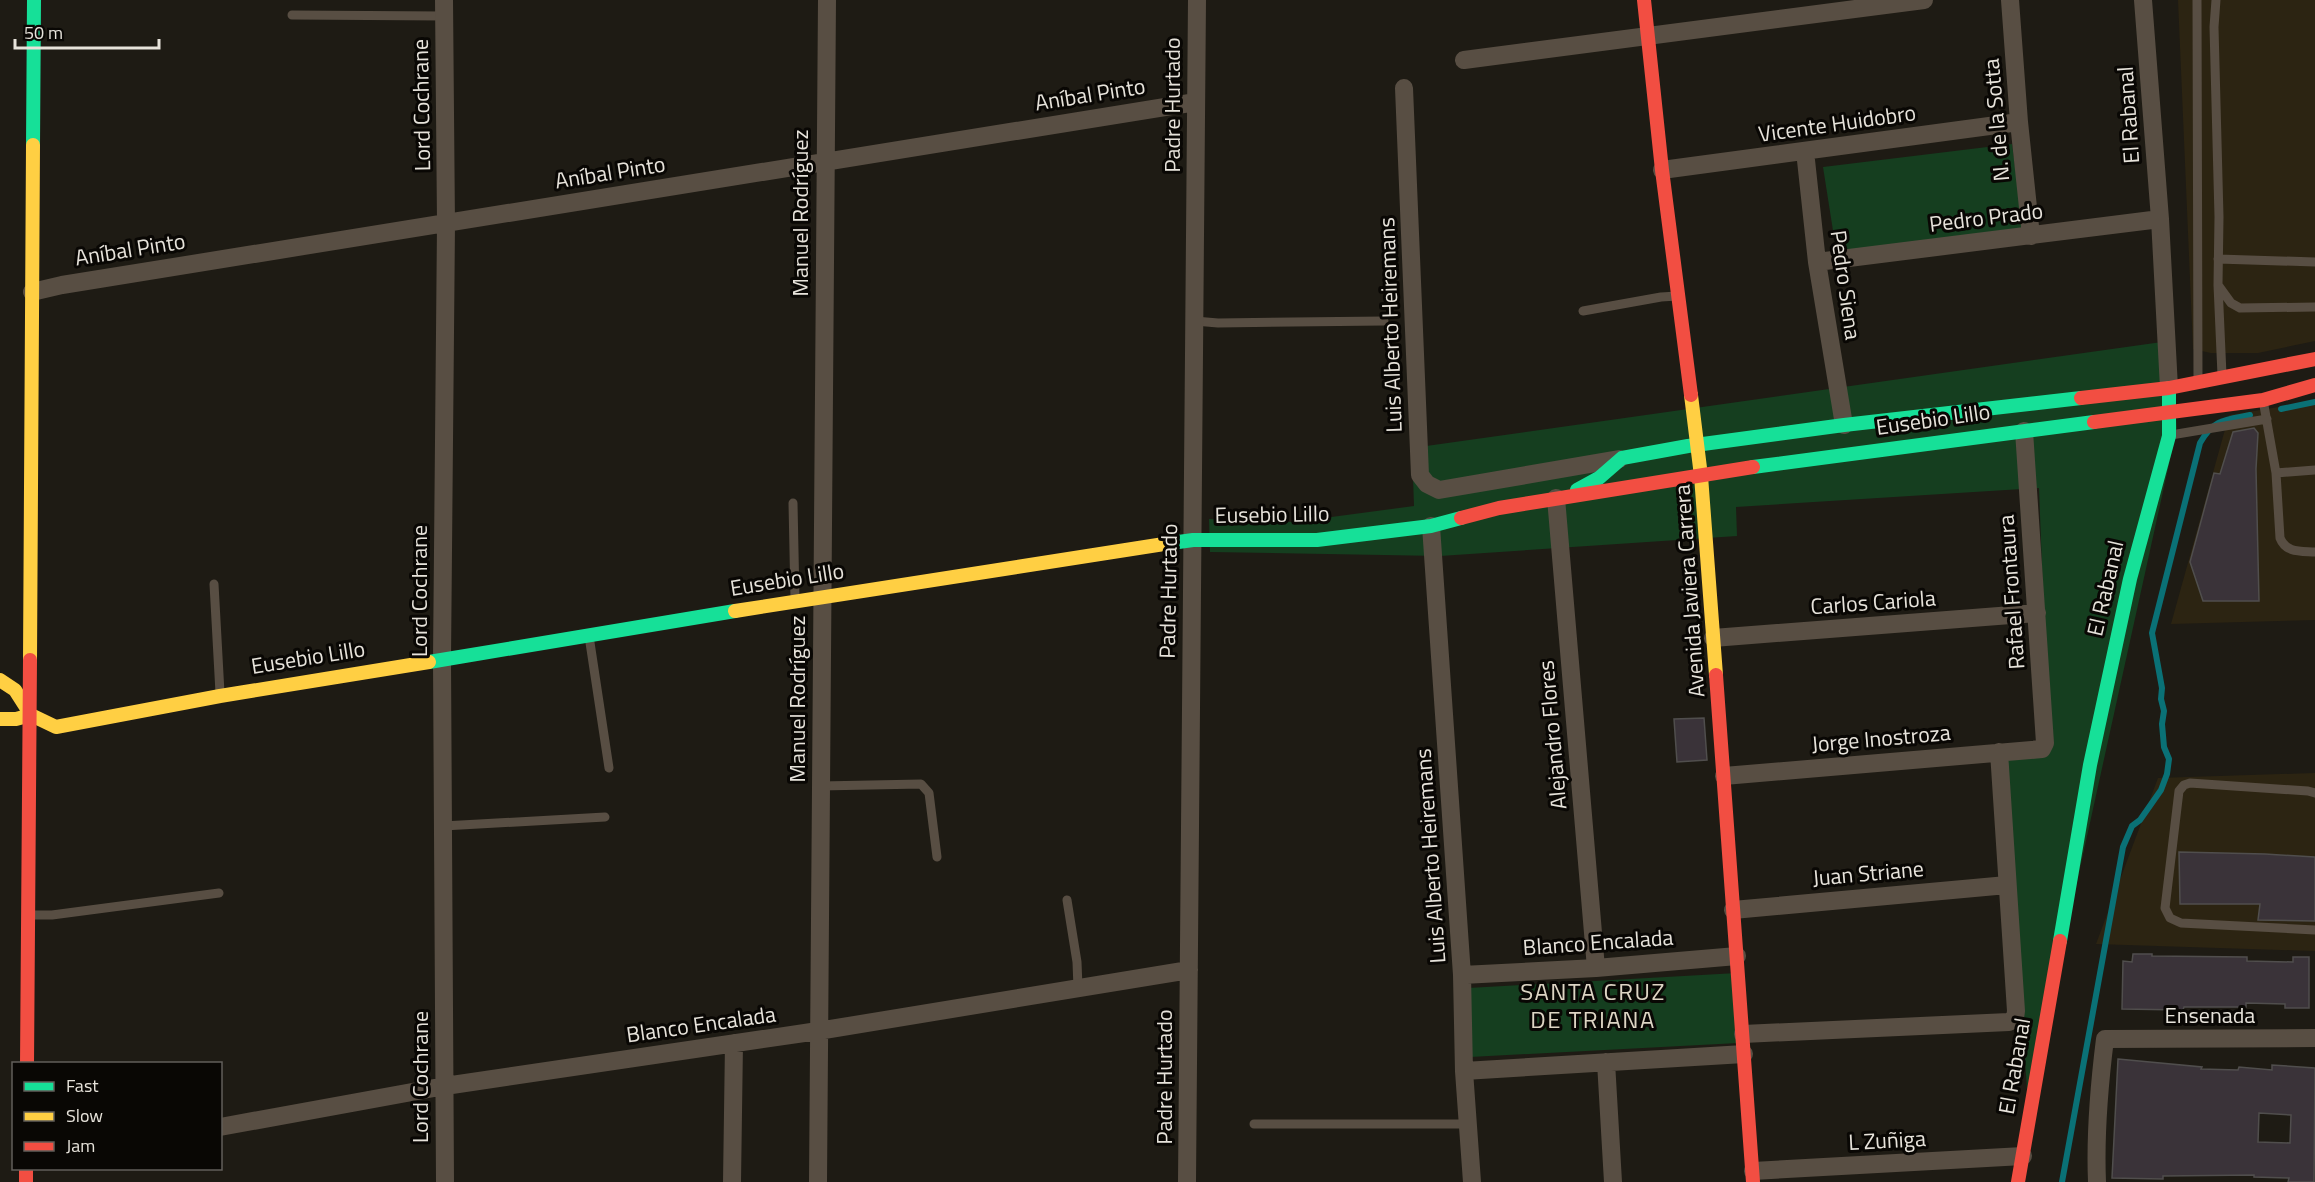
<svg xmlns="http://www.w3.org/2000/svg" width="2315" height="1182" font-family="'Titillium Web',sans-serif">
<rect width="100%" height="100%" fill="#1e1b14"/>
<path fill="#2c2412" d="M2178,0h137v341l-57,12h-47l-18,-4z
M2315,401v219l-144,4 58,-209z
M2315,773v178l-219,-7 62,-166z"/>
<path fill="#153e1f" d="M2012,144l12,88 -187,24 -14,-89z
M2169,341l8,87 -149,676 -24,-348 45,-4 -10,-264 -303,19 1,29 -297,20 -230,-4 -1,-33 85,3 120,-16 -2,-58z
M1737,973l1,70 -268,14 -2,-69z"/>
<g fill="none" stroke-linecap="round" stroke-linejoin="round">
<path stroke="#0a7176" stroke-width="6" d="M2281,409l34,-7
M2062,1182l61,-335 9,-21 8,-6 21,-30 6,-16 2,-15 -5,-12 -2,-23 2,-13 -3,-12 1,-11 -10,-55 48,-190c14,-24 25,-23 50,-28"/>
</g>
<path fill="#3a3339" stroke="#504e4d" stroke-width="1.5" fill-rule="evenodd" d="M2254,428l4,5 -2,36 3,132h-56l-13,-39 24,-89 6,1 13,-42z
M1704,718l3,42 -30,2 -3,-43z
M2179,852l86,2 50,3v64l-57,-1 2,-16h-80z
M2133,954h19v2l95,1v4l46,1v-5h16v51h-24v-4l-39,-1v4h-62l-1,3 -61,-1 1,-48 9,1z
M2118,1059l84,8 -1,2 37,1 1,-3 33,3v-5l43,3 -1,114h-26l1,-4 -35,-1v-2l-91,1v3l-51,-1zM2259,1113l32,2 -1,28 -32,-1z"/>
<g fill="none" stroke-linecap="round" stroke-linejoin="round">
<path stroke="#584e43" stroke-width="9" d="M2197,0l1,381
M2216,0l-2,27 5,190 -1,68 4,90
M292,15l152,1
M2218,259l97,3
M2218,285l13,18 9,5 75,-1
M1583,311l78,-14 16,-1
M1195,321l23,2 166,-2
M2263,400l13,73 4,65c6,15 20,13 35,14
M2171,435l96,-16
M2276,473l39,-3
M793,503l2,96
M214,584l6,109
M589,636l20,132
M820,786l101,-2 8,9 8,64
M2315,793l-7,-2 -118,-8 -6,2 -5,6 -14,117 5,10 11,5 134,7
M443,826l162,-9
M1067,900l10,62 1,26
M30,915h22l167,-22
M1254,1124h214"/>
<path stroke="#584e43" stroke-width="18" d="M444,0l2,224 -4,436 3,522
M2010,0l9,122 12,114
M2143,0l17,219 9,169
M1464,60l460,-60
M1404,88l16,387 7,9 12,6 180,-31
M1805,151l12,111 27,163
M1662,170l357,-48
M1817,262l343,-43
M32,292l30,-7 1134,-183
M1556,498l40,470
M1431,526l31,449 2,96 8,111
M1713,638l324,-25
M1724,776l318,-27 3,-6 -21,-312
M1733,910l274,-25
M1462,975l134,-7 141,-12
M1743,1034l266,-12 6,-4 1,-7 -17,-259
M1606,1062l7,120
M1464,1071l280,-17
M220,1127l225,-41 373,-55 371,-61
M1753,1171l270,-15
M732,1182l2,-139
M818,1182l9,-1182
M1187,1182l10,-1182
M2097,1182c-2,-48 2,-95 8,-143l210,-1"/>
<path stroke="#16e098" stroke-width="14" d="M33,145l1,-145
M1753,467l341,-45
M1577,490l22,-12 23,-20 66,-12 156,-21 237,-27
M1164,544l29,-4h124l114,-14 30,-8
M429,662l306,-51
M2060,941l30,-176 40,-186 39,-143v-48"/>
<path stroke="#ffcf43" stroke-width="14" d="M1691,395l10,81 15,199
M735,611l429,-67
M30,660l3,-515
M0,680l15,10 16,25 25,12 164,-31 209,-34
M0,719h16l15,-4"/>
<path stroke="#f24e42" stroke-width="14" d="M1644,0l18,170 29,225
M2081,398l88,-10 146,-29
M2094,422l169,-22 52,-15
M1461,518l38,-10 254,-41
M1716,675l37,507
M27,1064l3,-404
M26,1168v14
M2018,1182l42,-241"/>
</g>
<g text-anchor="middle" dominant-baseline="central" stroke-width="6" stroke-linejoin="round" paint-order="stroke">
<g font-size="22" fill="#e7e3db" stroke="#090704">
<text transform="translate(1090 94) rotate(-9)">Aníbal Pinto</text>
<text transform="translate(421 105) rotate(-91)">Lord Cochrane</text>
<text transform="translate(1172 105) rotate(-90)">Padre Hurtado</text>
<text transform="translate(2128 115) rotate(-94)">El Rabanal</text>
<text transform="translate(1996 120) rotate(-95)">N. de la Sotta</text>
<text transform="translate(1837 123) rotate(-8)">Vicente Huidobro</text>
<text transform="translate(610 172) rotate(-9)">Aníbal Pinto</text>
<text transform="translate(800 213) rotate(-90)">Manuel Rodríguez</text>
<text transform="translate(1986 217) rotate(-7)">Pedro Prado</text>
<text transform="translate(130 249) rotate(-9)">Aníbal Pinto</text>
<text transform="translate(1846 285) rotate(82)">Pedro Siena</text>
<text transform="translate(1390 325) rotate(-92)">Luis Alberto Heiremans</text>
<text transform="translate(1933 419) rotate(-8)">Eusebio Lillo</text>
<text transform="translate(1272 514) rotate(-1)">Eusebio Lillo</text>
<text transform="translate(787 579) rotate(-9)">Eusebio Lillo</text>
<text transform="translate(2105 588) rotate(-77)">El Rabanal</text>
<text transform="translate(419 591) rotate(-90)">Lord Cochrane</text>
<text transform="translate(1168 591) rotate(-89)">Padre Hurtado</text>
<text transform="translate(1689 591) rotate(-94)">Avenida Javiera Carrera</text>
<text transform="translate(2011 592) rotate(-94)">Rafael Frontaura</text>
<text transform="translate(1873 602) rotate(-4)">Carlos Cariola</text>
<text transform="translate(308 657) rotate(-9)">Eusebio Lillo</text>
<text transform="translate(797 699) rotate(-90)">Manuel Rodríguez</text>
<text transform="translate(1552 735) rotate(-95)">Alejandro Flores</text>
<text transform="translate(1881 738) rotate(-5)">Jorge Inostroza</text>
<text transform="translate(1430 856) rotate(-94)">Luis Alberto Heiremans</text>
<text transform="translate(1868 873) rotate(-5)">Juan Striane</text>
<text transform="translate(1598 942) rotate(-4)">Blanco Encalada</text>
<text x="2210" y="1015">Ensenada</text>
<text transform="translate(701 1024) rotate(-8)">Blanco Encalada</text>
<text transform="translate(2014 1066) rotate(-80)">El Rabanal</text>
<text transform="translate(420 1077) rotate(-90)">Lord Cochrane</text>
<text transform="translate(1164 1077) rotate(-90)">Padre Hurtado</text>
<text transform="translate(1887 1140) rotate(-3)">L Zuñiga</text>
</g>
<g font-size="24" letter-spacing="1.5" fill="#ddd5c4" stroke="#090704">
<text x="1593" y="991">SANTA CRUZ<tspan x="1593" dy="28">DE TRIANA</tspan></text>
</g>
</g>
<rect x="12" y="1062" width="210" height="108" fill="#090704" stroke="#625f5a" stroke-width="1.5"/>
<rect x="24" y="1082" width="30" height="9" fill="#16e098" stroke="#625f5a" stroke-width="1.5"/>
<text x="66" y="1092" font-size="18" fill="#e7e3db">Fast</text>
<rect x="24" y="1112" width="30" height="9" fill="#ffcf43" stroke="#625f5a" stroke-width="1.5"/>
<text x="66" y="1122" font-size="18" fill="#e7e3db">Slow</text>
<rect x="24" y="1142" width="30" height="9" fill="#f24e42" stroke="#625f5a" stroke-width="1.5"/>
<text x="66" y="1152" font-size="18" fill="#e7e3db">Jam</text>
<path d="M15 39v9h144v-9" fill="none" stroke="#e7e3db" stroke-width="3"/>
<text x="24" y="39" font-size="18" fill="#e7e3db" stroke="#090704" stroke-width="4.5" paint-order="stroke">50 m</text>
</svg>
